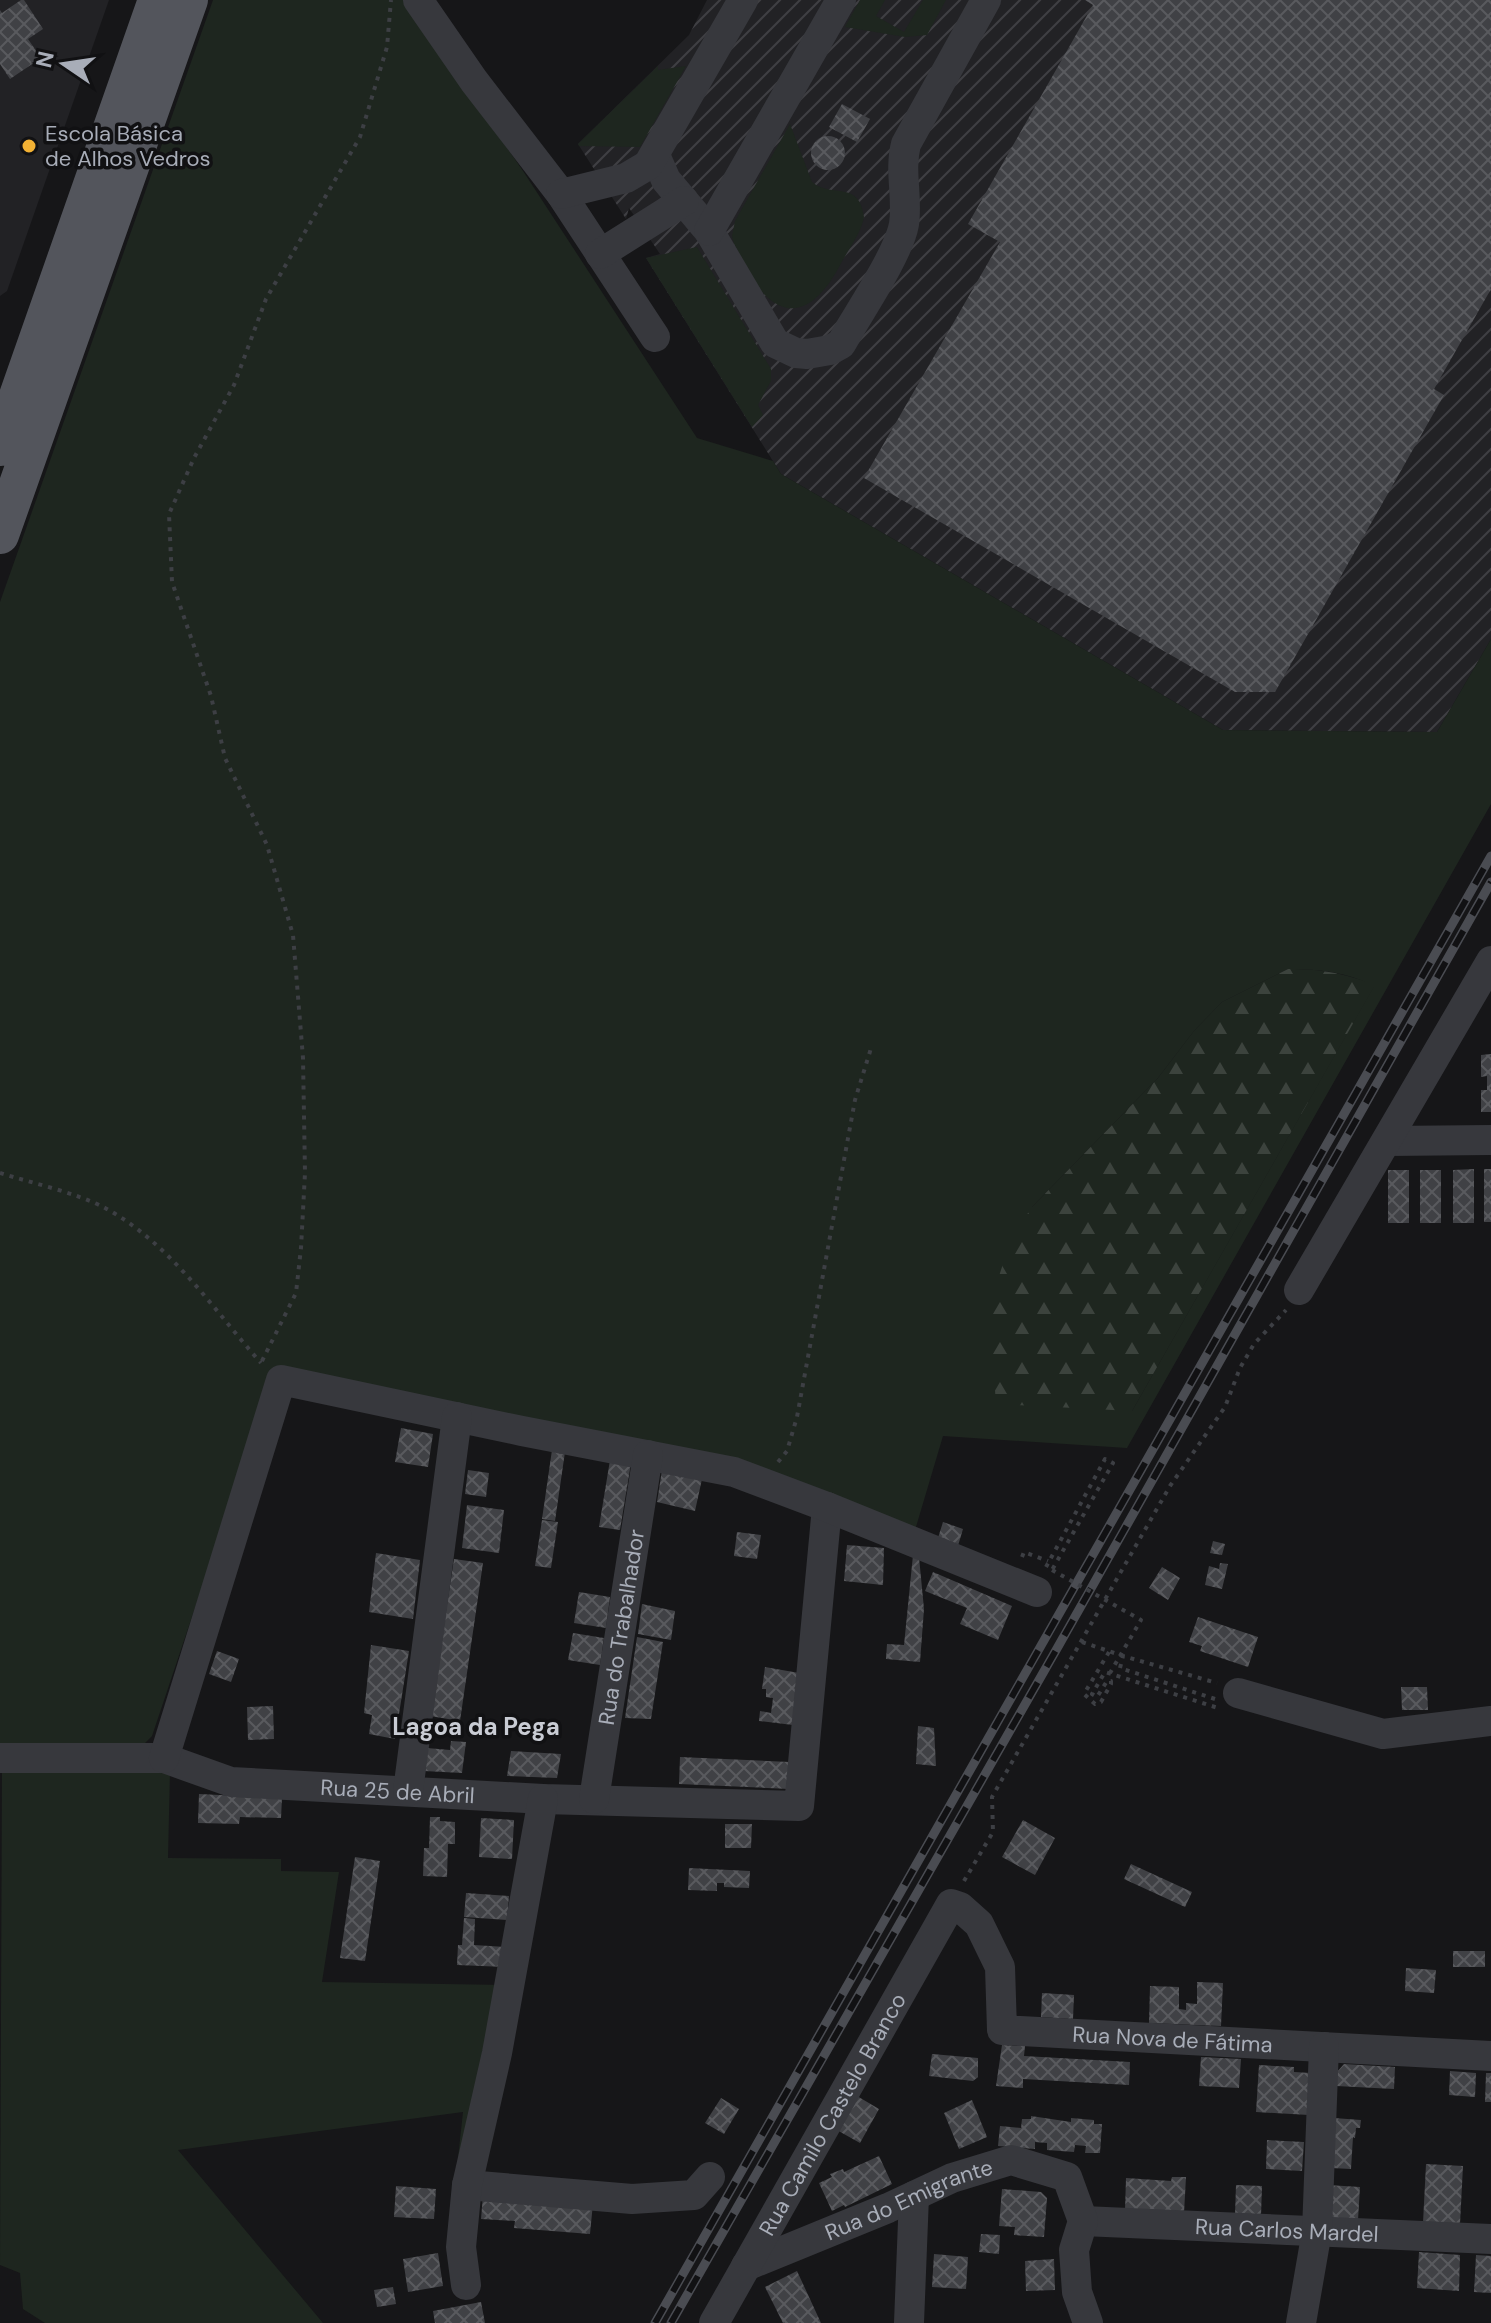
<svg xmlns="http://www.w3.org/2000/svg" width="1491" height="2323" font-family="'DM Sans',sans-serif">
<defs>
<pattern id="industrial-furrows" width="10" height="10" patternUnits="userSpaceOnUse" patternTransform="scale(2)"><rect width="10" height="10" fill="#222225"/><path d="M-1 1l2-2M0 10L10 0M9 11l2-2" fill="none" stroke="#3f3f43"/></pattern>
<pattern id="forest-firs" width="22" height="20" patternUnits="userSpaceOnUse" patternTransform="scale(2)"><rect width="22" height="20" fill="#1e261f"/><path d="M5 1l3.5 6h-7zM16 11l3.5 6h-7z" fill="#3c433d"/></pattern>
<pattern id="building-cross-hatch" width="8" height="8" patternUnits="userSpaceOnUse" patternTransform="scale(2)"><rect width="8" height="8" fill="#404145"/><path d="M0 0l8 8M0 8l8-8" fill="none" stroke="#595a5e"/></pattern>
</defs>
<rect width="100%" height="100%" fill="#161618"/>
<path fill="#222225" d="M0,0h109l-102,291 -7,5z"/>
<path fill="url(#industrial-furrows)" d="M707,0h784v639l-54,93 -214,-2 -442,-256 -135,-216 14,-4 -31,-46 -3,11 -48,-75 111,-109z"/>
<path fill="#1e261f" fill-rule="evenodd" d="M213,0h192l118,171 174,267 76,23 8,13 442,256 214,2 54,-93v165l-364,644 -184,-12 -30,101 -10,-13 -631,-146 -120,358 -7,7 -145,1v-1142zM1288,969c31,0 59,3 86,17l-242,425 -100,-204 126,-129 36,-47 28,-29z
M860,0h25l-9,16 28,16 19,-32h23l-19,35 -22,2 -60,-10z
M658,66v4l28,-4 -46,81 -61,-1 -1,-2z
M790,124l22,58c20,17 47,-3 52,35 -3,17 -17,34 -25,50 -14,26 -40,59 -72,30 -14,-13 -23,-36 -33,-53l-2,-8 3,-15z
M697,247l74,122v12l-13,24 5,10 -11,12 -106,-169z
M2,1764l168,8 -2,86 113,1v12l58,1 -17,110 184,3 -48,173 5,-46 -285,38 145,173h-278l-22,-14 -3,-36 -20,-8z"/>
<path fill="url(#forest-firs)" d="M1288,969c34,0 55,4 87,16l-243,426 -136,-7 -6,-84 9,-44 13,-39 20,-30 126,-129 36,-47 28,-29z"/>
<path fill="url(#building-cross-hatch)" d="M21,0h3l19,29 -15,10 13,19 -31,21 -10,-15v-54l2,3z
M1085,0h406v289l-57,100 10,6 -169,297h-40l-371,-214 136,-236 -32,-18 125,-219z
M842,104l28,15 -13,23 -28,-15z
M811 153a17 17 0 1 1 34 0a17 17 0 1 1-34 0Z
M1491,1054v58h-10v-22h6v-14l-6,1v-22z
M1474,1169v54h-21v-53z
M1484,1169h7v53h-7z
M1388,1170h21v53h-21z
M1420,1170h21v53h-21z
M401,1428l32,6 -5,33 -33,-5z
M552,1450l13,2 -10,69 -13,-2z
M610,1460l21,3 -11,67 -21,-3z
M468,1470l21,3 -3,24 -21,-3z
M662,1470l40,9 -7,32 -38,-9z
M467,1505l37,5 -5,43 -37,-5z
M542,1520l16,2 -7,46 -16,-2z
M943,1522l20,7 -6,20 -20,-8z
M737,1532l24,3 -4,24 -23,-3z
M1213,1541l12,3 -3,11 -12,-2z
M847,1545l37,3 -1,37 -39,-4z
M376,1553l44,7 -7,59 -44,-7z
M913,1555l6,2 5,52 -4,53 -34,-3 1,-15 17,1z
M454,1559l29,4 -23,158 -30,-5z
M1220,1563l8,1 -6,25 -17,-4 4,-19 10,3z
M1162,1567l18,11 -12,22 -19,-12z
M933,1572l79,34 -14,34 -38,-16 7,-16 -42,-17z
M579,1592l31,5 -4,31 -32,-5z
M642,1604l33,7 -4,29 -33,-6z
M1198,1617l60,20 -10,30 -48,-16 2,-5 -13,-4z
M573,1633l31,5 -4,27 -32,-5z
M637,1637l26,5 -12,77 -26,-1z
M371,1645l38,6 -14,88 -26,-5 3,-19 -8,-2z
M217,1651l22,8 -8,23 -22,-8z
M765,1667l34,6 -6,52 -34,-4 1,-10 11,2 2,-15 -7,-1v-8h-4z
M1401,1687h26l1,23h-26z
M273,1706l1,33 -26,1 -1,-33z
M918,1726l16,2 2,38 -20,-2z
M451,1741l15,1 -4,31 -38,-2 3,-23 23,2z
M511,1751l50,3 -4,24 -50,-2z
M680,1757l110,5 -1,27 -110,-5z
M199,1794l83,4 -1,20 -41,-1 -1,7 -41,-1z
M430,1817h10v4l15,1v22h-7l-1,33 -24,-1 1,-28h5z
M481,1818l33,2 -2,39 -33,-2z
M1023,1820l32,18 -20,37 -33,-18z
M725,1824h27l-1,24h-26z
M355,1857l25,4 -15,100 -25,-3z
M1131,1864l61,28 -7,15 -61,-28z
M689,1868l61,3 -1,17 -25,-1v-4h-7v8l-29,-1z
M466,1893l43,3 -2,24 -43,-3z
M464,1918l11,1 -1,26 32,2 -1,20 -48,-2 1,-20h4z
M1453,1951h32v16h-32z
M1406,1968l30,2 -2,23 -29,-2z
M1197,1982l26,1 -2,43 -72,-3 1,-37 29,1v22l7,1v-7l11,1z
M1042,1993l32,2 -1,24 -32,-2z
M1002,2045l23,1 -1,10 106,6 -1,23 -106,-6v9l-27,-2z
M932,2054l46,4v19l-5,4 -44,-5z
M1201,2057l40,2 -2,29 -40,-2z
M1344,2064l51,3 -1,22 -58,-3 1,-14z
M1259,2065l35,2v5l17,1 -2,42 -53,-3z
M1450,2071l26,2 -1,24 -26,-2z
M1486,2073h5v29h-6z
M857,2096l22,13 -19,34 -25,-14z
M721,2098l18,11 -15,25 -19,-11z
M972,2100l15,37 -28,12 -15,-36z
M1031,2116l40,6v-4l23,2v4h8l-2,29h-15l1,-7 -11,-1 -1,7 -27,-2v-7l-12,-1v7l-37,-3 2,-20 21,2 1,-9h9z
M1334,2118l27,2 -1,8h-4l-1,10 -2,-1 -2,32 -20,-1z
M1267,2140l37,2 -2,29 -36,-2z
M879,2156l13,28 -47,23 -1,-2 -12,6 -13,-28 13,-6 -2,-3 13,-5 1,3z
M1426,2164l37,2 -3,58 -37,-1z
M1172,2177h14l-2,36 -59,-3 1,-32 45,3z
M1236,2185l26,1 -1,30 -26,-1z
M1328,2185l32,2 -2,33 -31,-2z
M396,2186l40,3 -2,30 -40,-2z
M1002,2189l39,3 6,6 -3,39 -30,-2 1,-8 -16,-1z
M483,2195l110,8 -3,31 -76,-6 1,-7 -34,-2z
M981,2234l19,1 -1,19 -20,-2z
M1419,2252l41,3 -1,36 -42,-3z
M438,2253l5,33 -35,6 -5,-33z
M934,2254l34,3 -2,32 -34,-2z
M1476,2255l15,1v37l-17,-1z
M1054,2259l1,31 -29,1 -1,-30z
M797,2271l24,52h-38l-18,-36z
M393,2287l3,17 -19,3 -3,-17z
M481,2302l4,21h-50l-2,-12z"/>
<g fill="none" stroke-linecap="round" stroke-linejoin="round">
<path stroke="#3d3f44" stroke-width="4" stroke-dasharray="4 6" stroke-linecap="butt" d="M0,1173c32,10 77,20 105,35 65,35 108,101 156,155
M262,1361l34,-68 5,-45 4,-75 -2,-115 -10,-123 -26,-90 -42,-87 -14,-62 -39,-114 -3,-68 25,-56 40,-73 32,-86 94,-162 27,-90 4,-47
M778,1462l9,-11 10,-34 58,-317 17,-55
M1022,1557l2,-5 24,9
M1046,1567l59,-108 8,4 -61,107 -3,-1
M1082,1642l41,14
M1109,1652l-25,42 11,10 6,-2 10,-18v-3h-4l-10,16 -5,-3 13,-22 113,36
M1215,1699l-95,-31 3,-12 94,27
M964,1881l29,-49 -1,-35 178,-311 55,-79 15,-39 14,-24 32,-34"/>
<g stroke="#37383d" stroke-width="30">
<path d="M418,0l56,81 87,113 94,143"/>
<path d="M655,155l11,25 43,51 66,112 21,10 11,1 23,-4 11,-6c16,-29 58,-90 63,-120 4,-27 -5,-53 2,-80l80,-144"/>
<path d="M561,194l65,-16 22,-13 95,-165"/>
<path d="M709,231l132,-231"/>
<path d="M600,254l84,-53"/>
<path d="M1387,1141l104,-1"/>
<path d="M1299,1290l192,-329"/>
<path d="M1238,1693l145,41 108,-13"/>
<path id="s1" d="M0,1758h164l67,24 312,17 256,7 28,-299"/>
<path d="M164,1758l117,-378 241,51 212,41 93,35 210,85"/>
<path d="M408,1791l49,-374"/>
<path id="s2" d="M594,1799l54,-344"/>
<path d="M467,2185l165,14 62,-4 16,-18"/>
<path id="s3" d="M1083,2221l408,18"/>
<path id="s4" d="M746,2266l142,-58 64,-30 59,-18 56,17 16,44 -9,29 3,42 11,31"/>
<path d="M466,2285l-5,-38 6,-62 30,-132 46,-254"/>
<path id="s5" d="M714,2323l237,-419 9,3 19,17 21,43 2,63 489,26"/>
<path d="M909,2323l5,-127"/>
<path d="M1301,2323l16,-92 7,-184"/>
</g>
<path stroke="#53555c" stroke-width="38" d="M0,447l157,-447
M0,535l189,-535"/>
<defs>
<path id="rail" d="M655,2323l836,-1467
M671,2323l384,-671 436,-770"/>
</defs>
<use href="#rail" stroke="#4a4c52" stroke-width="9"/>
<use href="#rail" stroke="#111113" stroke-width="6" stroke-dasharray="18" stroke-linecap="butt"/>
<path stroke="#3d3f44" stroke-width="4" stroke-dasharray="4 6" stroke-linecap="butt" d="M1052,1570l89,50 -31,53"/>
</g>
<circle fill="#f2b134" stroke="#111113" stroke-width="3" cx="29" cy="146" r="8"/>
<g text-anchor="middle" dominant-baseline="central" stroke-width="7" stroke-linejoin="round" paint-order="stroke">
<g font-size="22" fill="#a8adb8" stroke="#111113" text-anchor="start">
<text x="45" y="133">Escola Básica<tspan x="45" dy="25">de Alhos Vedros</tspan></text>
</g>
<g font-size="22" fill="#a8adb8" stroke="#111113">
<text stroke="none"><textPath href="#s2" startOffset="174">Rua do Trabalhador</textPath></text>
<text stroke="none"><textPath href="#s1" startOffset="402">Rua 25 de Abril</textPath></text>
<text stroke="none"><textPath href="#s5" startOffset="798">Rua Nova de Fátima</textPath></text>
<text stroke="none"><textPath href="#s5" startOffset="240">Rua Camilo Castelo Branco</textPath></text>
<text stroke="none"><textPath href="#s4" startOffset="176">Rua do Emigrante</textPath></text>
<text stroke="none"><textPath href="#s3" startOffset="204">Rua Carlos Mardel</textPath></text>
</g>
<g font-size="24" font-weight="bold" fill="#c9ccd4" stroke="#111113">
<text x="476" y="1726">Lagoa da Pega</text>
</g>
</g>
<g transform="translate(64 64) rotate(283)" stroke="#111113" stroke-width="6" paint-order="stroke">
<path d="M0-6L14 30L0 20L-14 30Z" fill="#a8adb8"/>
<text y="-12" font-size="22" font-weight="bold" text-anchor="middle" fill="#a8adb8">N</text>
</g>
</svg>
